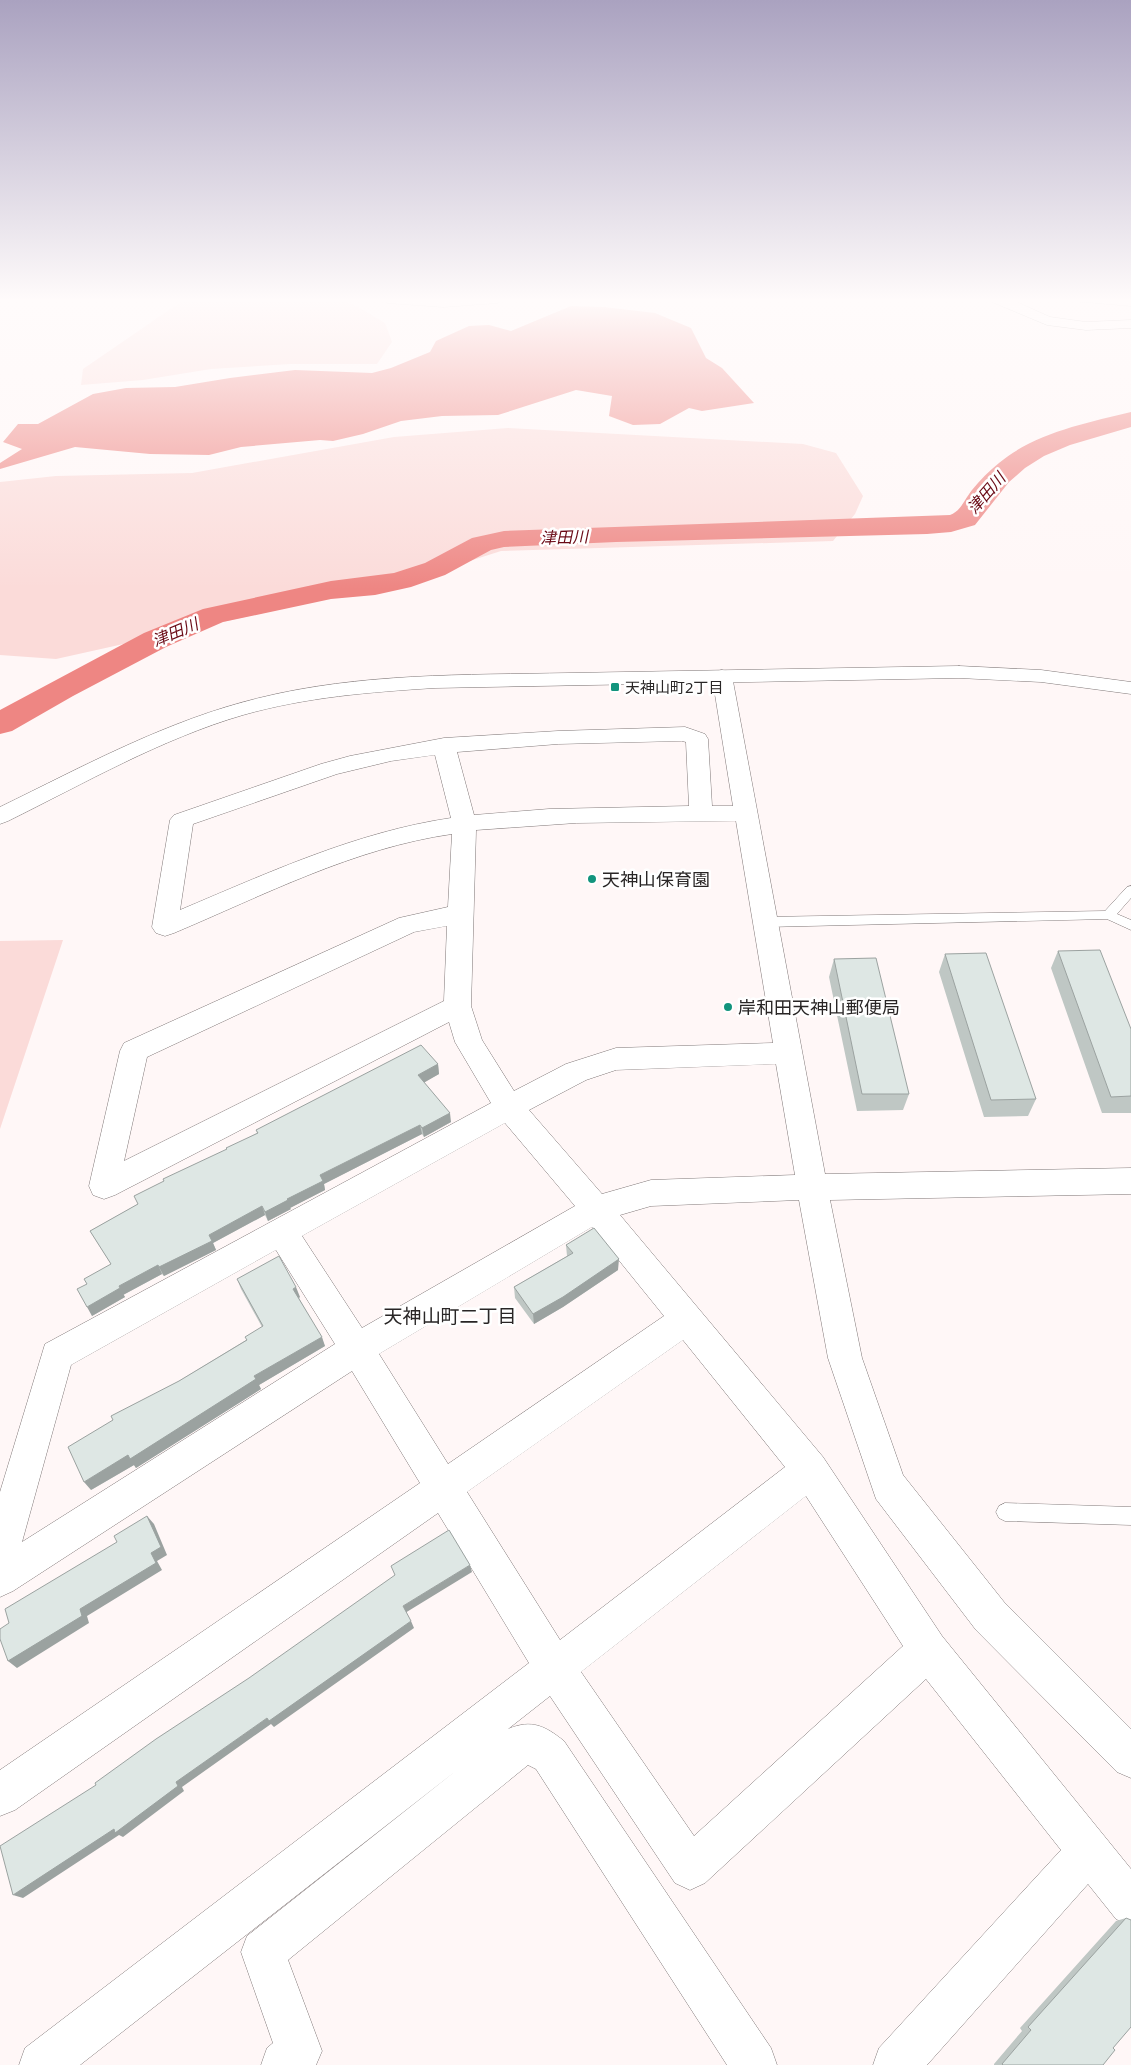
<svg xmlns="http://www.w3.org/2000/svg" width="1131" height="2065" font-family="'Noto Sans','Noto Sans JP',sans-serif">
<rect width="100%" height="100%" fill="#fff7f7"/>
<path fill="#fbdbd9" d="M185,299h154l14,5 32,19 7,19 -15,22h-87l-79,5 -68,11 -62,5 2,-16z
M508,428l295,16 33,9 27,43 -8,18 -22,27 -332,10 -94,30 -351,78 -56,-4v-173l56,-6 136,-3 202,-36z
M63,940l-63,189v-188z"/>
<path fill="#ee8683" d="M571,306l33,1 51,6 36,15 15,30 16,10 32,35 -52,8 -13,-3 -29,16 -27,1 -24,-9 3,-20 -36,-6 -78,25 -56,1 -41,5 -38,13 -30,7 -13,-1 -79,7 -32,8 -59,-1 -75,-7 -75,22v-6l22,-14 -19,-7 15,-18h20l55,-30 33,-6 49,-1 55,-9 65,-8 77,3 19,-5 39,-16 6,-11 33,-15 20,-1 22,6z"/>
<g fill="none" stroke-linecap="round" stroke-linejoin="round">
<path fill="#ee8683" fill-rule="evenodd" d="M1131,412v15l-61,18 -26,11 -19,12 -16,14 -34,43 -24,7 -24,2 -311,8 -112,5 -13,3 -46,25 -34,12 -36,8 -44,4 -108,23 -57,25 -93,49 -61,35 -12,3v-24l144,-77 59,-24 128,-28 63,-8 31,-10 47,-25 32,-7 446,-16c11,-4 14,-15 22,-25 8,-10 17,-19 27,-27 36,-30 87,-40 132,-51z"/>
<defs>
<path id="service" d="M1071,299l60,3v4l-57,-5z
M1131,886v12l-14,16 14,6v10l-24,-11 -342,8 -4,-2 -2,-3 2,-3 4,-2 340,-6 22,-24z
M1005,1503l126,4v18l-126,-4 -6,-3 -3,-6 3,-6z"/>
<path id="minor" d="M722,670l7,2 3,4 93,498 306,-6v26l-301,6 32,158 41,117 101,127 127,127v49l-14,-6 -141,-142 -100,-131 -48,-141 -29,-158 -148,6 -31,9 203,242 119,179 189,233v57l-15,-7 -28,-35 -161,181h-54l6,-17 182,-198 -135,-171 -221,204 -15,7 -15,-7 -125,-187 -42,33c24,-10 37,-3 56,12l207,307 6,17h-50l-191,-296 -8,-4 -240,195 34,91 -6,14h-55l6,-17 6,-5 -32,-91 6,-16 210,-166 -377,295h-61l6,-17 504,-385 -91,-150 -423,297 -15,6v-46l420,-287 -68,-112 -339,220 -13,6v-105l45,-148 446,-241 -36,-61 -6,-20 -334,173 -11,4 -11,-4 -4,-9 31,-135 4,-8 275,-125 49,-11 4,-73c-98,14 -188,61 -278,99l-9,3 -9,-3 -4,-6 18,-107 4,-5 147,-51 29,-8 94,-18 114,-7 127,-4 20,7 3,5 4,67h21l-21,-130 3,-4zM682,741l4,1 3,64 -140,3 -75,6 -17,-63 101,-8zM435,755l16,63c-95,14 -183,55 -271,92l13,-86 144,-50 54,-13zM736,821l37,222 -157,5 -50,16 -52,27 -32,-51 -11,-34 5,-176 100,-7zM447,926l-3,75 -320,160 23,-104 267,-125zM776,1064l19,111 -144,5 -49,14 -73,-84 57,-30 30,-10zM505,1123l70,83 -213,122 -60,-92zM592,1227l72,89 -216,148 -69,-110zM276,1250l59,94 -313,198 49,-177zM683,1340l102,127 -225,173 -93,-148zM806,1496l97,150 -209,190 -113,-164z"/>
<path id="tertiary" d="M381,299h124l-7,4 -55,4 -55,-4z
M990,299h20l40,18 36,5 45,-2v8l-45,2 -39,-5 -55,-23z
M959,666l82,4 90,12v12l-90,-12 -82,-4 -524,10c-64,4 -129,9 -192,27 -82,24 -158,68 -235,106l-8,3v-17c84,-41 168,-87 259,-109 101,-25 206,-23 310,-25 130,-2 260,-5 390,-7z"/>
</defs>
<use href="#service" stroke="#807878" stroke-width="1"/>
<use href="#minor" stroke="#807878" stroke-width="1"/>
<use href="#tertiary" stroke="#807878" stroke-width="1"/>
<use href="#service" fill="#fff" fill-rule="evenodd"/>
<use href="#minor" fill="#fff" fill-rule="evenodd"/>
<use href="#tertiary" fill="#fff" fill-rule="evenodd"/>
</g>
<path fill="#bfc7c4" d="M1058,951l73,78v84h-29l-51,-145z
M945,954l91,145 -8,17 -44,1 -45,-145z
M834,959l75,135 -6,16 -46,1 -28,-134z
M438,1064l1,10 -15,8 27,40 -27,15 -2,-3 -98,50 1,6 -35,18 1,1 -23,12 -3,-6 -52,28 3,7 -52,26 -2,-2 -39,21 2,2 -33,19 -5,-32 24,-20 -21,-33 48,-27 89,-54 30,-17 -1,-3z
M566,1245l52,25 -55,37 -29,17 -19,-26 -1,-11 53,-31z
M237,1279l63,18 -1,1 26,48 -66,39 2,4 -125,79 -2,-3 -43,25 88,-109 67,-41 16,-13 -21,-38z
M1126,1918l-13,130 -10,17h-109v-1l28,-33 -2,-3 96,-107z"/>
<path fill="#9ba2a0" d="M438,1064l1,10 -19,11 -2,-10z
M450,1113l1,9 -27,15 -2,-9z
M420,1125l2,9 -98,50 1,6 -35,18 1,1 -23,12 -3,-9 22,-13 33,-24z
M262,1206l3,9 -52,28 3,7 -52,26 -5,-9 50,-32z
M619,1259l-1,11 -55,37 -29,17 -1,-10z
M158,1265l4,9 -39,21 -4,-9z
M296,1287l4,10 -3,2 -4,-10z
M120,1288l5,9 -33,19 -5,-9z
M322,1337l3,9 -66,39 2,4 -125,79 -2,-3 -43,25 -7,-8 170,-106z
M147,1516l7,8 13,31 -10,6 5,9 -75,46 2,7 -72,45 -9,-7 72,-52 71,-56z
M470,1565l2,7 -67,41 -2,-7z
M411,1621l3,7 -140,99 -3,-3 -89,63 2,4 -61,46 -4,-2 -96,63 -10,-3 254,-177z"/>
<path fill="#dee7e4" stroke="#9ba2a0" d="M1100,950l31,79v67l-20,1 -53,-146z
M986,953l50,146 -45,1 -46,-146z
M876,958l33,136h-47l-28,-135z
M421,1045l17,19 -20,11 32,38 -28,15 -2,-3 -100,50 3,6 -36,18 1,1 -23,12 -3,-6 -53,29 3,6 -53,26 -1,-2 -39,21 1,2 -33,19 -10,-18 10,-5 -3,-5 27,-15 -21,-33 48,-27 -4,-8 30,-15 -1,-2 64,-30 -1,-1 32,-15 -2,-3z
M594,1228l25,31 -56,38 -30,17 -19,-27 59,-34 -7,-8z
M279,1256l17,31 -3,2 29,48 -68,39 2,3 -126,80 -2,-4 -44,27 -16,-35 45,-27 -2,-4 68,-35 68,-41 -2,-3 18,-11 -26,-47z
M147,1516l14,31 -10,6 5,10 -76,46 2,7 -74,45 -8,-22v-10l9,-6 -4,-14 112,-67 -3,-6z
M449,1530l21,35 -67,41 8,15 -142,100 -2,-3 -91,64 2,4 -63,47 -1,-4 -101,66 -13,-49 96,-61 -1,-2 61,-44 93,-61 146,-103 -4,-9z
M1126,1918l5,2v107l-18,21 2,2 -12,15h-100l-1,-1 29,-34 -3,-3z"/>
<linearGradient id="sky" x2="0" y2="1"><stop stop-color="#aaa2c0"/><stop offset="0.51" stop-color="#fffbfb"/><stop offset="1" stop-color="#fffbfb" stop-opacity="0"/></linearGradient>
<rect width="1131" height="589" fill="url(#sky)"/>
<g fill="#12947d" stroke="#fff" stroke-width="2">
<rect x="610" y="682" width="10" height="10" rx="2.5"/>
<circle cx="592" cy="879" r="5"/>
<circle cx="728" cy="1007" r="5"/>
</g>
<g text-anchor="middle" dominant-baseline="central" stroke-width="5" stroke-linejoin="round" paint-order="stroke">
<g font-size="15" fill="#292626" stroke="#fff" text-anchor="start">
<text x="625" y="687">天神山町2丁目</text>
</g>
<g font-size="16" font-style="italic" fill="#6a0a16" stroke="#fff">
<text transform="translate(986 493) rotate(-49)">津田川</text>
<text transform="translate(564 537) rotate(-2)">津田川</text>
<text transform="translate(175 632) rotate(-23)">津田川</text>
</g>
<g font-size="18" fill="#292626" stroke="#fff" text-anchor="start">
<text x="602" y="879">天神山保育園</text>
<text x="738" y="1007">岸和田天神山郵便局</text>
</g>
<g font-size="19" fill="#292626" stroke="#fff">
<text x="450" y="1316">天神山町二丁目</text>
</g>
</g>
</svg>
